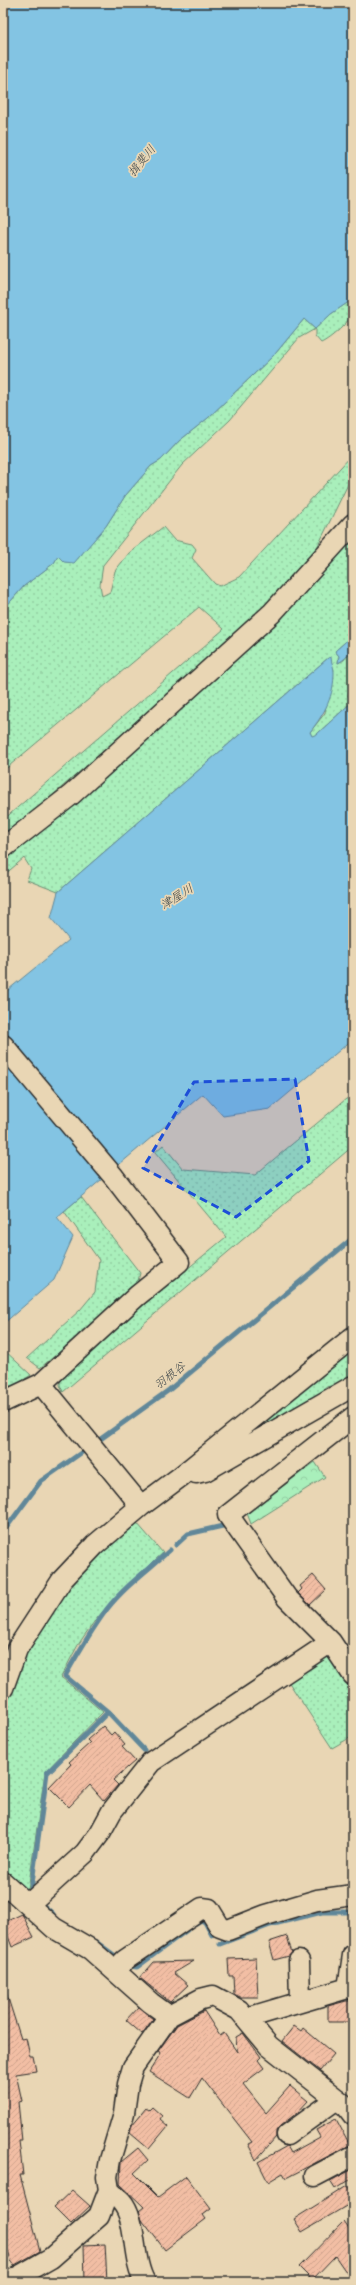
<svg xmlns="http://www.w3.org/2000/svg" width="356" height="2285" font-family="Kalam,'Klee One',sans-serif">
<defs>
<pattern id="green-dots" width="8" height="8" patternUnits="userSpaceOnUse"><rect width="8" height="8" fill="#a9efbb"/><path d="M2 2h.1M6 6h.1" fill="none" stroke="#92cda1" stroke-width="1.8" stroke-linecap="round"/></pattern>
<pattern id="forest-crowns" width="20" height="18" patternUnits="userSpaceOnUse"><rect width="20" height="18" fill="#a9efbb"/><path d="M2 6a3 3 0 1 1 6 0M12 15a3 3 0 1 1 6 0" fill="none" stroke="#92cda1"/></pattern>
<pattern id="building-hatch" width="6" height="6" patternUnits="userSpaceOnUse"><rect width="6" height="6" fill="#f2bea4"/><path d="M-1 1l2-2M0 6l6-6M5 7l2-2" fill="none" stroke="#d0a38d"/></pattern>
</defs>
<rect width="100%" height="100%" fill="#e9d6b4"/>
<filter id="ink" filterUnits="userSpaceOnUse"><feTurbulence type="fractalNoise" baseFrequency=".025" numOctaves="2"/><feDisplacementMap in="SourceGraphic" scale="8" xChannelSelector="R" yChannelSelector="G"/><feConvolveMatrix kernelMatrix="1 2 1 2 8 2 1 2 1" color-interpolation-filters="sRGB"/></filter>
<g filter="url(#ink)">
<path fill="url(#green-dots)" stroke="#6a8d73" d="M353,299c0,4 1,9 0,13 -2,9 -23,27 -32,31l-6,-7v-7l-16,9 -69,82 -48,45 -79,100 -3,20 2,11 8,-4 5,-21 14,-18 34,-26 11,13 18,4 4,5 -4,9 23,26 5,2 19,-9 114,-123v20l-43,88 -41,46 -266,230v-18l221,-191 -25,-22 -196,164v-161l21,-24 30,-23 4,-7 16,6 32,-36 19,-30 26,-30 10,-6 18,-19 29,-23 67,-64 29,-35 11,10 16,-15z
M353,532v103l-18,16 4,5 -1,7 6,-3 9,-13v18l-3,5 3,6v11l-4,5 -1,4 5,5 -36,33 -5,3 -2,-5 15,-19 6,-50 -3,-5 -270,234 -31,-12 4,-11 -7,-11 -21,18v-18l71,-58z
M353,1098v48l-290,246 -3,-7 1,-12 165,-136 -71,-85 8,-7 20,24 72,6 91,-76z
M81,1197l59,76 -4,16 -96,79 -13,-10 53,-48 15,-18 4,-32 -35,-49z
M3,1349l28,26 -15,10 -13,5z
M353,1349v32l-19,12 -6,-7 -35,28 -80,49z
M137,1523l26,30c-29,26 -57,50 -79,83 -9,12 -15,27 -23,41l42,35 -58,60 -17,118 -4,3 -18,-17 -3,-51v-109l7,-25 16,-40 43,-65 34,-35z
M331,1651l22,35v50l-21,12 -46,-70z"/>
<path fill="url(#forest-crowns)" stroke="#6a8d73" d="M315,1462l10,15 -74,47 -4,-11z"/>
<path fill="#83c4e3" stroke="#608799" d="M3,3h350v296l-22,15 -16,15 -11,-10 -29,35 -67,64 -29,23 -18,19 -10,6 -26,30 -19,30 -32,37 -10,-1 -6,-6 -4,7 -30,23 -21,24z
M353,635c0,13 -3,22 -15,28l1,-7 -4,-5z
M331,657c0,6 3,9 3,15 0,24 -9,41 -24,60l2,4 5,-2 36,-33v338l-83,70 -47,7 -20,-22 -146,123 16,20 -19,43 -51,44v-330l66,-54 -18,-22 7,-26 270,-234z"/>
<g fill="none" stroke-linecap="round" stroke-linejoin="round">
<path stroke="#608799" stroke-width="5" d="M95,1443l74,-53 184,-152
M3,1532l38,-51 47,-33
M176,1545l12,-11 39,-9
M108,1712l36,38
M31,1890l16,-117 61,-61 -43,-36c13,-23 26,-46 42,-67 18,-23 42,-40 63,-59
M45,1907l8,7
M196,1923l5,-3 4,2 7,13
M96,1942l18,13
M220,1944l50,-19 52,-13h26
M130,1966l7,1 50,-37"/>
</g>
<path fill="url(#building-hatch)" stroke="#2b2b2b" d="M313,1575l13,15 -16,15 -12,-12 4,-4 -2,-3z
M103,1726l8,9 3,-3 11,13 -3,2 13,14 -22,19 5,5 -14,16 -14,-16 -21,22 -20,-20 22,-23 -2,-2 21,-19 -3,-3z
M22,1914l12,23 -22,10 -9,-24z
M287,1936l5,17 -3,3 -15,4 -5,-18z
M256,1958l2,39h-18l-6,-3 -1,-18h-4l-1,-17z
M194,1961l-20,12 14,12 -18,17 -30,-24 14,-16z
M3,1992h3l15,47 5,-1 4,18h3l3,15 -20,3 6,27 -4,1 4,39h-3l4,34h-3l20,76 -27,15 -8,-23 3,-1 -3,-10 3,-1 -5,-19z
M346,2001h7v21h-25v-16z
M138,2007l15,12 -11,15 -16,-14z
M204,2011l16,25 4,-3 13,19 -1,-15 7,-4 18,24 -3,3 6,8 -21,16 23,29 24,-27 18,15 -11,12 -17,13 -4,5v6l-20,23 -8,-16 4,-2 -50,-64 -12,20 -41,-26 12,-19 -3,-2 19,-26z
M294,2026l7,5 2,-3 31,26 -14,17 -38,-30z
M152,2107l10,9 -2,3 8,7 -19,23 -19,-16 2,-8 14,-17 3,2z
M336,2119l14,26 -64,33 -3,-5 -15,9 -10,-20 29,-16 4,7 29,-16 -4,-7z
M138,2148l10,12 -14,13 24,24 28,-21 25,33 -8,6 3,4 -41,31 -23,-30 -3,-9 5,-4 -24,-23 1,-22z
M353,2169v9l-18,11 -5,-8z
M347,2186l6,9v7l-51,30 -8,-13z
M72,2190l18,16 -19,18 -17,-17z
M344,2221l9,13v48l-18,-26 -23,24 -13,-13z
M105,2244l2,38h-22l-1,-37z"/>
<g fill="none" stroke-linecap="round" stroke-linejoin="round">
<defs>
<path id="minor" d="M3,848l68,-53 201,-182 81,-89
M3,1045l111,132 65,85 -42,34 -96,88 -38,18
M41,1384l100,122
M353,1417l-125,98 59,83 44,44 22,33
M196,1473l9,-2 148,-85
M3,1688l14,-39 45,-69 33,-35 46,-39 39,-29 173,-140
M3,1882l51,46 36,21 61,54 18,13
M29,1904l56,-51 15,-20 12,-22 39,-49 180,-120
M299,1961l1,40
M115,1970l10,-10 77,-52 7,1 11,18 8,3 38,-15 51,-15 36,-5
M348,1988l5,-33
M247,2018l101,-30 5,1
M287,2135l50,-36
M315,2176l38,-20
M109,2190c3,4 8,7 12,11 17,19 10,57 24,81
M9,2282l42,-24 48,-42 10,-26 -2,-13 3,-17 14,-47 4,-29 5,-17 36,-51 32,-17 12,-3 26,14 30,36 78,61 6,8"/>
</defs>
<use href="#minor" stroke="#2b2b2b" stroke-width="23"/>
<use href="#minor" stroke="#e9d6b4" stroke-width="20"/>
</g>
</g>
<path fill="#1d4ed8" fill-opacity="0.2" stroke="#1d4ed8" stroke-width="3" stroke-dasharray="8 5" stroke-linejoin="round" d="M295,1079l14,82 -73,56 -93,-49 51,-86z"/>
<g text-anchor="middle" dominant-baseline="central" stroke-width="3.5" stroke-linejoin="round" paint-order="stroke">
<g font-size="12" font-style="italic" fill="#384247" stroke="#e9d6b4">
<text transform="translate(142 161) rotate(-51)">揖斐川</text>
<text transform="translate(177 897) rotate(-32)">津屋川</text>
<text transform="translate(170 1376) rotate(-38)">羽根谷</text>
</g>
</g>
<rect width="356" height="2285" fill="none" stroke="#e9d6b4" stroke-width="16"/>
<rect x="8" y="8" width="340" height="2269" fill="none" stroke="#2b2b2b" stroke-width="1.5" filter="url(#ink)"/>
</svg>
